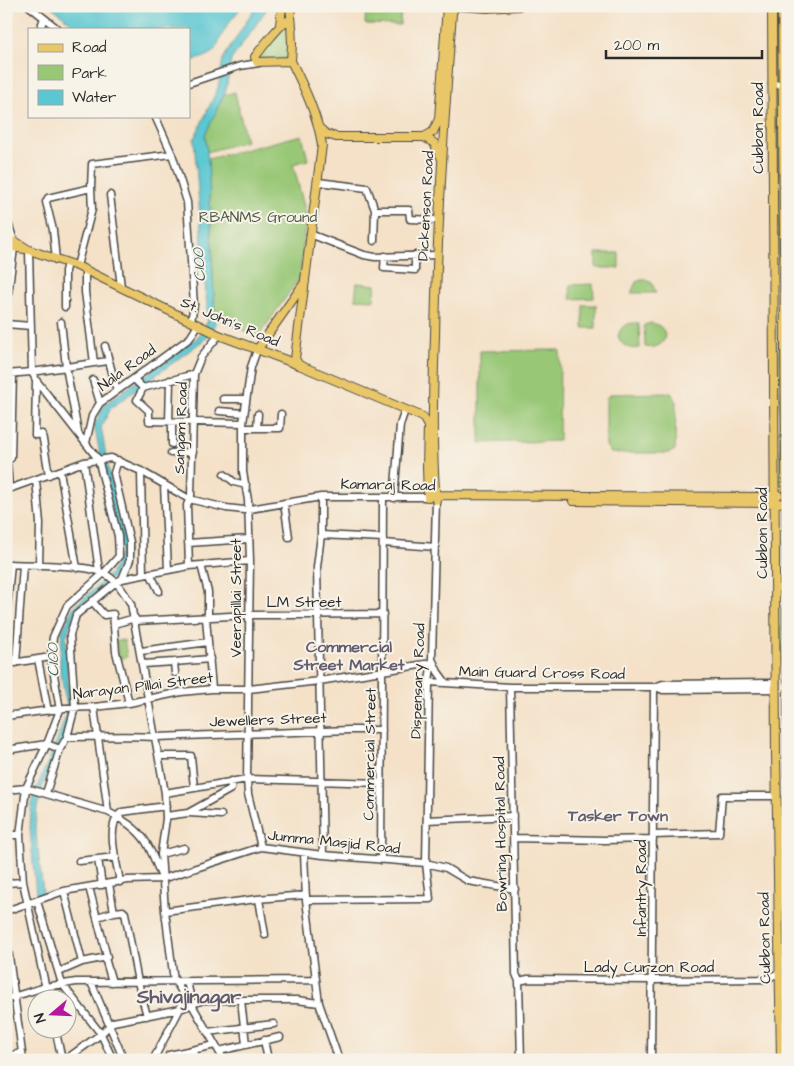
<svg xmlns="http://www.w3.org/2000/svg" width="794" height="1066" font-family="'Architects Daughter',sans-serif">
<rect width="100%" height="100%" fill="#f7f3e8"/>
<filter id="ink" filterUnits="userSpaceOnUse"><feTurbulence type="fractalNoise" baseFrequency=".02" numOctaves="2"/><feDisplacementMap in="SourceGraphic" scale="10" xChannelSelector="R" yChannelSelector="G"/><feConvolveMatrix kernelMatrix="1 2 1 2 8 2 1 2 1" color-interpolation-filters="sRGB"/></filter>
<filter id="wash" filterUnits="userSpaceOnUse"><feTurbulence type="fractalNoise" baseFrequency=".0096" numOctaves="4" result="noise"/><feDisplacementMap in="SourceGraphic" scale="20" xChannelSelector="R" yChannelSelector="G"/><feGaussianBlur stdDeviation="1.12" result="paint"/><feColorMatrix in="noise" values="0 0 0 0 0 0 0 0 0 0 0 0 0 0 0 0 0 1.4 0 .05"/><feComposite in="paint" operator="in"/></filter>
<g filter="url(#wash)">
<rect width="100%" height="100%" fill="#f4e1c8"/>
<path fill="#98c776" stroke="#627950" d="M366,6h35l-1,19 -35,-1z
M776,6h2l2,255h-2z
M284,26l4,3 1,28 -3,2h-25l-2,-5z
M235,92l11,49 -39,11 -2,-17 18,-40z
M302,135l6,25 -15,4 13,50 -6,63 -42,60 -43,-19 -7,-159z
M596,253h23v15h-23z
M778,273h2l2,210h-2z
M641,280h5l6,3 4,10h-25l5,-11z
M357,283l19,2 -2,15 -19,-1z
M593,284l1,14 -23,1 -1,-14z
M583,305h13v23h-13z
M633,323l6,1 1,24c-12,2 -18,-2 -22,-12 3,-9 6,-12 15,-13z
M651,323c22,4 16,28 -6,24l-1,-22z
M560,350l-1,91 -79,2v-92z
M671,393l5,7 -1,50 -6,3h-58l-5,-7v-48l5,-4z
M779,518h3v74h-2z
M780,606h2l1,77h-2z
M124,640l3,17 -8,2 -3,-18z
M781,697h2v53h-2z
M781,762h3l1,69h-3z
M782,845h2l3,204h-3z"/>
<path fill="#5ac7d2" stroke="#42797e" d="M51,6h190c-3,8 -10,12 -14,20 -15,24 -6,29 -38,35v-32h-111z
M256,6h13l-38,54 -5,30 -21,45 3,24 7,165 -7,13 -97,71 -10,19 7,41 18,71 1,13 -7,18 -46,44 -8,23 2,47 4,20v10l-9,26 -21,47 -5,21 -2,18 8,66 -1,2 -6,1 -6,-67 1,-17 2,-15 24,-55 9,-27 1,-9 -7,-33v-15l2,-26 11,-23 38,-35 10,-21 -27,-127 11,-21 92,-66 11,-17 -14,-182 24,-51 5,-29z"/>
</g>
<g filter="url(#ink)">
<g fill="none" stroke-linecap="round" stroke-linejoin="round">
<defs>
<path id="minor" d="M29,6l29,23
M40,29l4,-11
M189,83l51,-17 19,-3
M772,84l16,1
M155,116l17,38 15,48 7,103 -3,16
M318,182l49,6 8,22h34l1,9 29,1
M110,195l11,92
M6,217l9,27
M310,234l54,21 11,2 62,-2
M374,241l1,-31
M29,250l3,122 4,8 62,79 20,77 1,20 -15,17 -37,33 -14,31 -2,20 9,53 -13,34 -21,44 -6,47 3,47 25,116
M385,256l-1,12 31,2v-15
M56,260l-3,-30 -7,-28 2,-4 43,-10
M77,266l15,-57 -1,-21 1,-24 80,-10
M85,270v22l9,71
M65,307v-36l2,-8
M6,310l8,-62
M61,322l5,45 12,65
M6,324l25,2
M105,346l12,45
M257,350l-6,17 -8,56v49l5,28 2,61 -3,218 1,15 13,53
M6,374l26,-2 76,-11
M36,380l-1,55 7,-1 7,41
M93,380l7,23
M136,381l7,7 -6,12 12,11v10l94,2
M143,388l51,-14
M223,399h23
M219,411l25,2
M169,422l1,-42
M172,422v22
M243,428h37l1,-14
M257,428l1,-14
M86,443l6,-27 8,-13 90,-65 8,-13
M171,453l22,-1
M118,460l-4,13 16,69v18l-8,19
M84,462l15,109
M60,471l17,97
M141,471l2,103
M224,474l10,8 12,3
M36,480l4,43 -1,43
M164,485l4,84
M9,489l-2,-28 4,-3 2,-84
M6,490l78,-28 27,-4 30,13 48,28 37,9 18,2 77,-13h107
M321,497v38l-4,32 6,288
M394,498l6,-73 5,-15
M284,503l5,34
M321,535l62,3
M188,543l61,-4
M383,543l53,4
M6,564c23,1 79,0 97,9 13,6 21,19 28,31l34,189 1,26 -5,35 4,57 9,70
M201,565l7,27v26
M189,566l-2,-61 4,-9 3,-122 7,-17 18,-22
M150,573l9,18
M92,601l12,14 9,-1 3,38 13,51
M6,618l5,-54
M206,618l6,71
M136,621l113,-6 134,-1
M114,624l21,-6
M141,651l67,-9
M38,659l10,52
M433,661l5,11 8,11
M174,662l36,-3
M16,663l7,-98
M6,664l45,-7
M143,664l31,-2 1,11
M429,682l81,5h144l9,-3 113,-1
M510,687l6,287 3,7 2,79
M656,687l7,3 113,-1
M94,707l14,105
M6,716l59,-8 29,-1 35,-4 52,-11 31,-3h37l70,-8 113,-18
M67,737l8,-30 -5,-72 6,-20 40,-33 6,-3 67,-13 61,-5
M6,750l41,-6 13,5
M159,756h32l3,32
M6,790l20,-2 82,24c13,6 30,17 38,30 6,10 10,22 15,33
M46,793l14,-44 7,-12c30,0 59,-2 89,0l194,-7h32
M165,793l82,-14 134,4
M189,813l32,2
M166,816l22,-3 43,-24v-8
M427,820l86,-4
M6,835h14
M653,835l66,-2 3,-37h55
M514,838l91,2 48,-1
M304,853l2,47 13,103 20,57
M161,854l23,-6
M98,859l4,26
M381,860l2,-362
M79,861l37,-4
M120,882c-3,-20 -16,-57 2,-70l44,-6
M6,883l17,-1
M64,891l18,71
M259,899l6,36
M306,900l124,-1 -4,-36 3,-181 3,-23 4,-159
M37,901l25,83 39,50 12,26
M6,911l58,-20 64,-11 34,-1 99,-32 62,8 103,8 20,5 22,13 47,8
M165,911l92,-12 49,-4
M114,912l9,-1 2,2 13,69 9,34
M97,917l17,-5 -5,-28
M6,934l17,126
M105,958l7,24
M59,972l23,-10 25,-5 -18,-70
M187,981l5,24 32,55
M519,981l9,-2 124,1 114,-1 13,-6
M91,982l33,78
M6,999l39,-12 31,-5 240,-2
M241,1000l5,44
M55,1028l7,32
M207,1032l67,-8
M264,1040l4,20
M193,1051l3,9
M219,1051l61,-14
M169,1055l46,-10
M6,1056l16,-3
M65,1060l36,-26 12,-12 67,-13c3,-13 4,-18 -6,-28
M153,1060l27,-51 23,-9h94l22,3
M651,1060l3,-373"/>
<path id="major" d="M290,6l2,21
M458,6l29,2 32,-2
M772,6l4,748 5,306
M782,6l6,675
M287,21l4,3 1,20 -1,17 -34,1 -2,-5c5,-7 26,-34 32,-36z
M280,25l2,-19
M291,61c13,26 27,55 31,84l-27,214 4,6
M318,127l8,7 10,3h88l10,6 8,16
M424,137l9,-5 6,-13 8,-113
M6,239l10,3 13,8 48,16 142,69 80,30 124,52
M6,246l19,3
M257,350l48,-68
M423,417l5,9 -1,41 1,30
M428,497l7,-2 329,2 14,-2
M436,500c-5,-54 -3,-109 -1,-164 2,-108 9,-215 17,-323l3,-7
M573,501l206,2
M788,693v82"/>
</defs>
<use href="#minor" stroke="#494643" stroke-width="9"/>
<use href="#major" stroke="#494643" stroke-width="10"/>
<use href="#minor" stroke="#fff" stroke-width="6"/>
<use href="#major" stroke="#e9c769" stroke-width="8"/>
</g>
</g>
<g text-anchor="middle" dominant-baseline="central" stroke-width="4" stroke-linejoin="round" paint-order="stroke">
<g font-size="15" fill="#2b2b2b" stroke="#f7f3e8">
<text transform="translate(758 128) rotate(-90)">Cubbon Road</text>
<text transform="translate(426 206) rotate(-87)">Dickenson Road</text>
<text transform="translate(230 322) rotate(23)">St. John's Road</text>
<text transform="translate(127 368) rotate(-36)">Nala Road</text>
<text transform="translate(181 428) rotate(-88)">Sangam Road</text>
<text transform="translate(388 485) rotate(1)">Kamaraj Road</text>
<text transform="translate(762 533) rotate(-90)">Cubbon Road</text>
<text transform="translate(236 598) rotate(-90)">Veerapillai Street</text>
<text x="304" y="602">LM Street</text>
<text transform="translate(542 673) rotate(1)">Main Guard Cross Road</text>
<text transform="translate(418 681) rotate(-88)">Dispensary Road</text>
<text transform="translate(143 686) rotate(-7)">Narayan Pillai Street</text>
<text transform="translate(268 720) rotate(-2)">Jewellers Street</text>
<text transform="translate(370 754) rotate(-89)">Commercial Street</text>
<text transform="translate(501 834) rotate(-91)">Bowring Hospital Road</text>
<text transform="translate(334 842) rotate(6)">Jumma Masjid Road</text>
<text transform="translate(641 888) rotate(-90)">Infantry Road</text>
<text transform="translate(765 938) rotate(-91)">Cubbon Road</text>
<text x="649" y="967">Lady Curzon Road</text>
</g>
<g font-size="15" fill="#4c5a42" stroke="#f7f3e8">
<text x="258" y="217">RBANMS Ground</text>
</g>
<g font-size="16" font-style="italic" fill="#395a5d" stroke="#f7f3e8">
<text transform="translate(199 265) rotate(-94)">C100</text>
<text transform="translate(53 660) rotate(-92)">C100</text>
</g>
<g font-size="16" font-weight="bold" fill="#645c6e" stroke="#f7f3e8">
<text x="349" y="647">Commercial<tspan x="349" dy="18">Street Market</tspan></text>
<text x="618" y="816">Tasker Town</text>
</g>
<g font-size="20" font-weight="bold" fill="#645c6e" stroke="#f7f3e8">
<text x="189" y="997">Shivajinagar</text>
</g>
</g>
<rect width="794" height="1066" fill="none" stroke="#f7f3e8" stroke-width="25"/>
<rect x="28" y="28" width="162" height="90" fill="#f7f3e8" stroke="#a5a39c"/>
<rect x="38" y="44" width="25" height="8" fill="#e9c769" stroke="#a5a39c"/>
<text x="72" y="52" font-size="15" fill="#2b2b2b">Road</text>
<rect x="38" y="65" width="25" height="15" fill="#98c776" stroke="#a5a39c"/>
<text x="72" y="78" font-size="15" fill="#2b2b2b">Park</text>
<rect x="38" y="90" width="25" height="15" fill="#5ac7d2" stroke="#a5a39c"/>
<text x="72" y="102" font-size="15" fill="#2b2b2b">Water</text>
<g transform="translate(52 1014) rotate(251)"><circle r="24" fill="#f7f3e8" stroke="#a5a39c"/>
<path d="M0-4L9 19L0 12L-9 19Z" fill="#b5179e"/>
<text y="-8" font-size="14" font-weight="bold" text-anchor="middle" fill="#2b2b2b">N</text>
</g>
<path d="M606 50v8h156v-8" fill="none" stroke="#2b2b2b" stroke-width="2.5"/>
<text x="614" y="50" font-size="15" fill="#2b2b2b" stroke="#f7f3e8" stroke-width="4" paint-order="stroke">200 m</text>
</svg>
